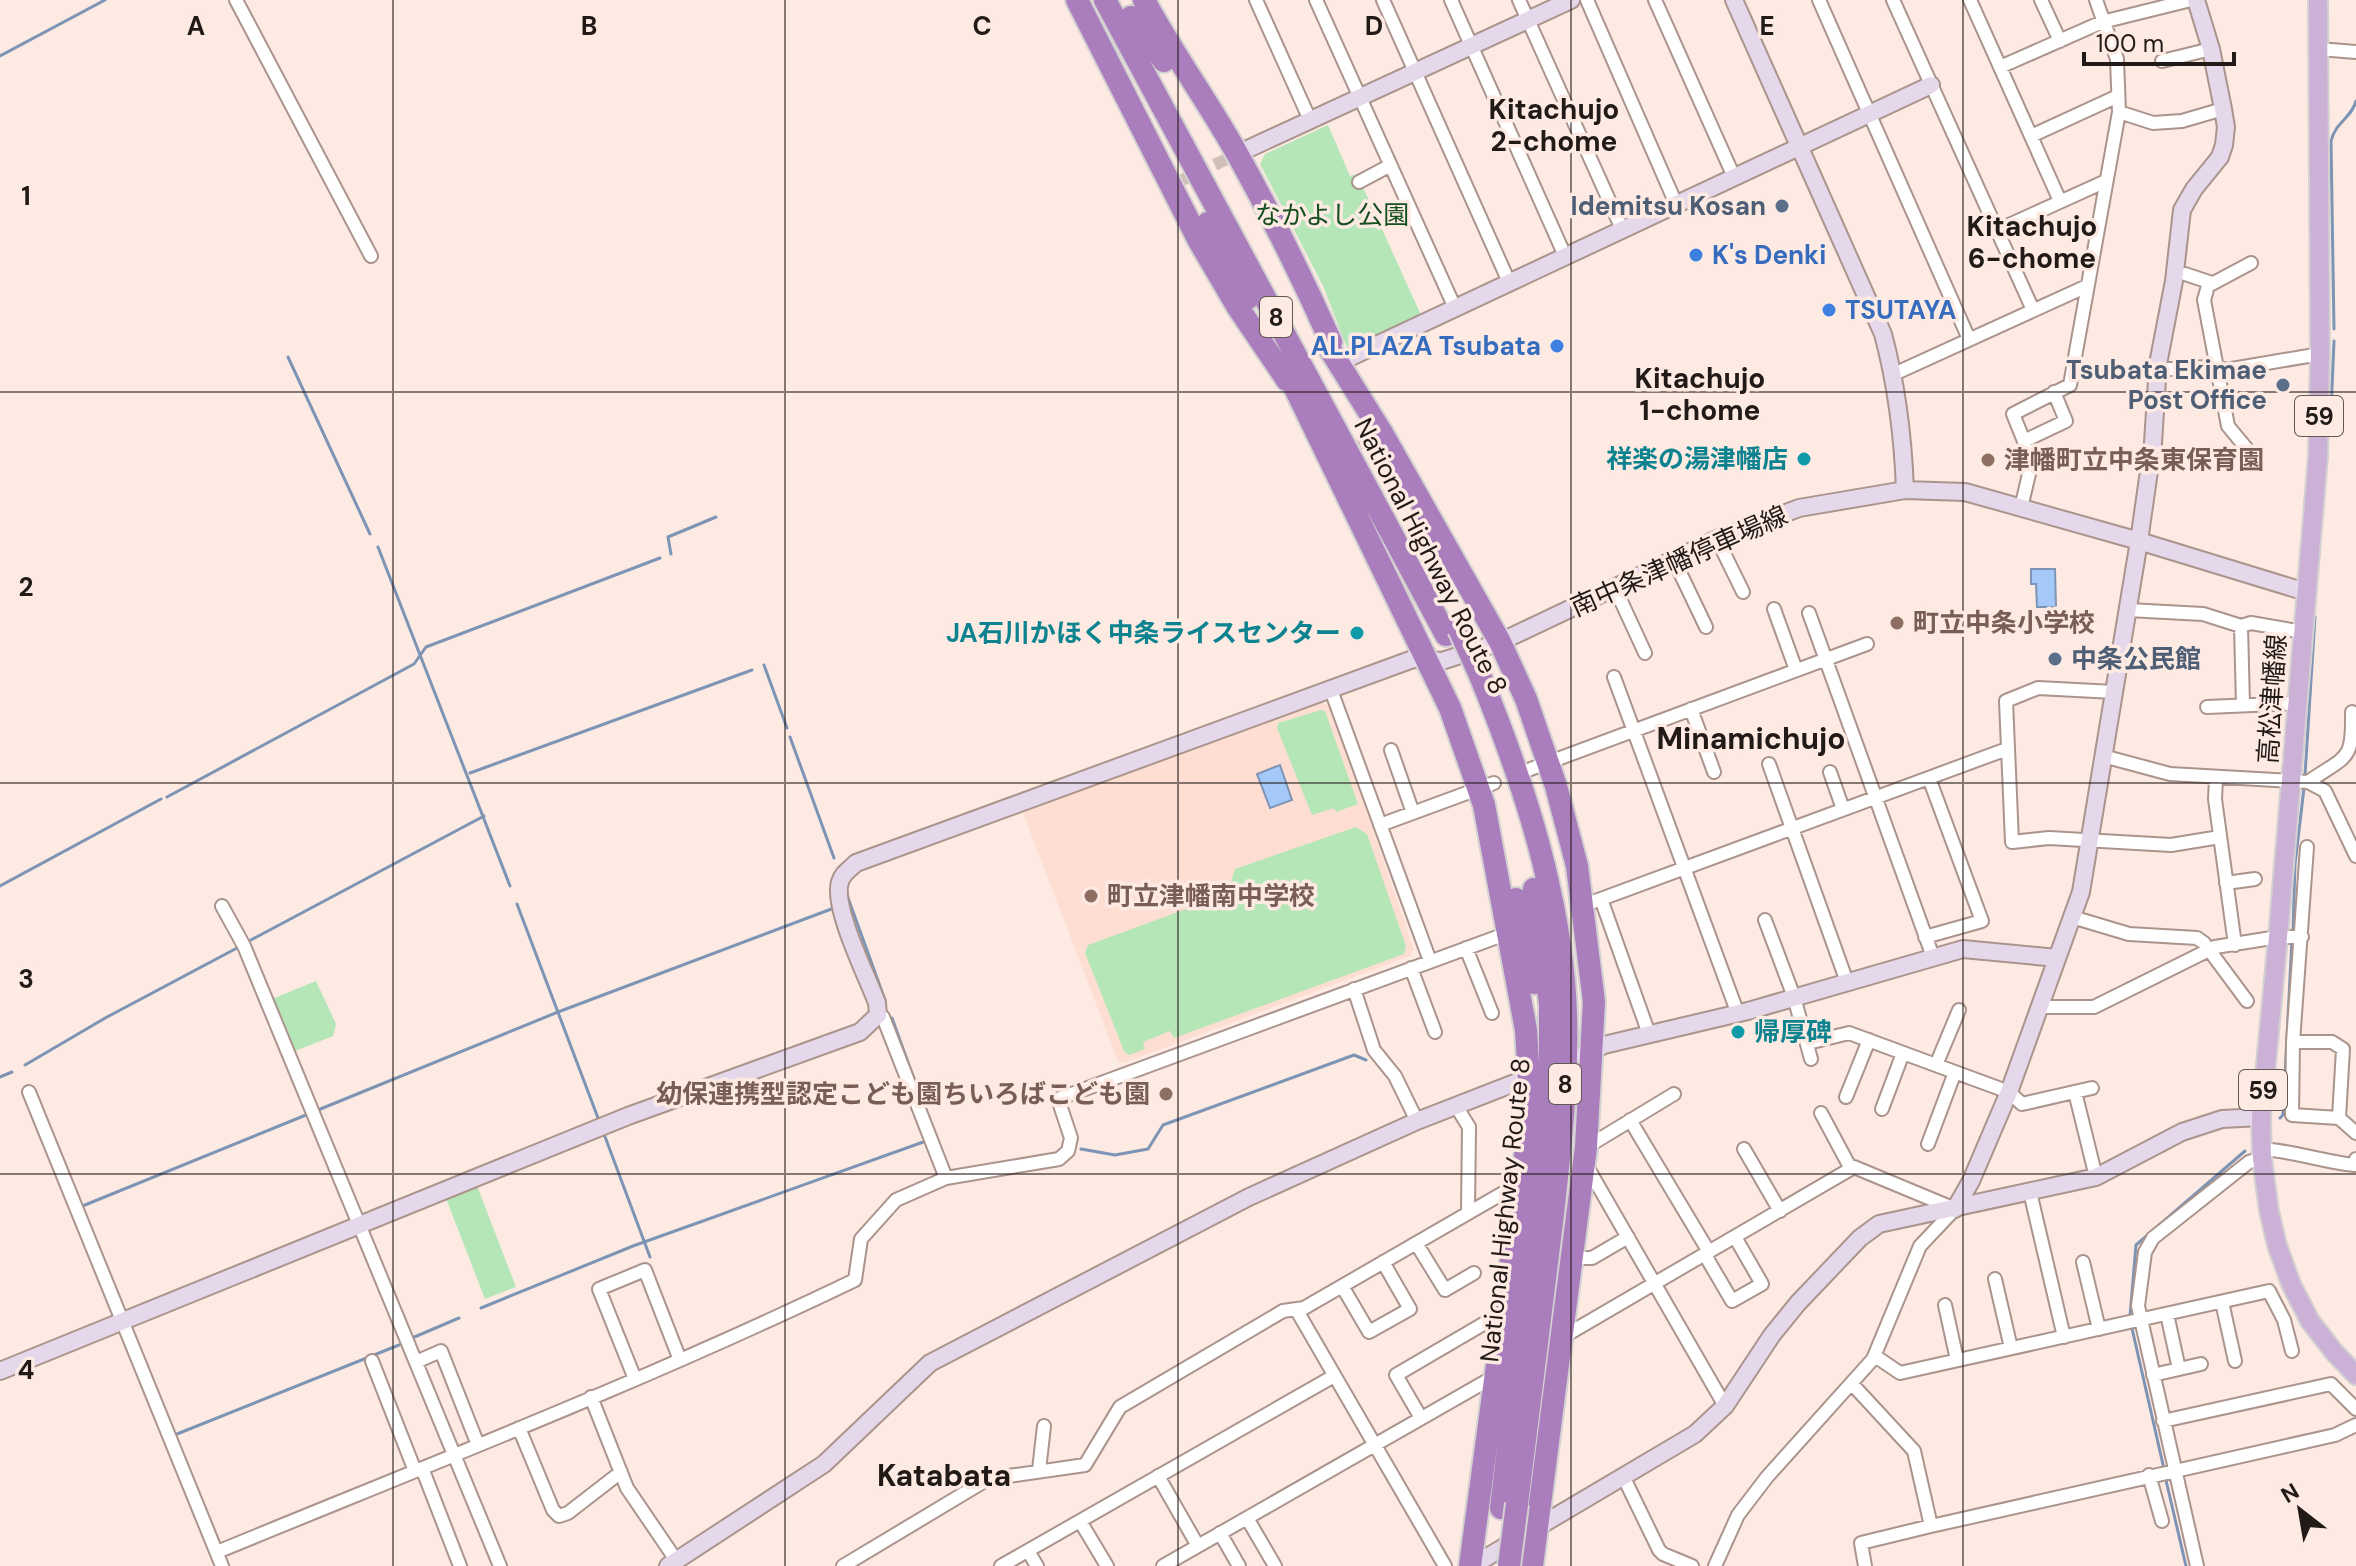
<svg xmlns="http://www.w3.org/2000/svg" width="2356" height="1566" font-family="'DM Sans','Noto Sans JP',sans-serif">
<rect width="100%" height="100%" fill="#fdeae3"/>
<path fill="#feded2" d="M1322,703l8,3 84,243 -4,7 -286,107 -6,-2 -95,-248 2,-5z"/>
<path fill="#b5e6b8" d="M1328,125l22,51 7,-2 64,141 -73,35 -25,-64 -63,-122 5,-10z
M1321,710l4,1 33,93 -22,8 -2,-4 -22,7 -35,-87 1,-5z
M1356,827l11,7 39,112 -2,8 -230,84 -4,-7 -27,11 2,7 -16,6 -5,-4 -39,-98 3,-8 139,-51 8,-25z
M316,981l20,43 -3,12 -38,15 -23,-52z
M476,1183l40,104 -31,12 -40,-103z"/>
<path fill="#a4c8f8" stroke="#7d94b4" stroke-width="2" d="M2031,569h24l1,38h-19l-1,-23h-5z
M1280,765l12,35 -22,8 -13,-34z"/>
<g fill="none" stroke-linecap="round" stroke-linejoin="round">
<path stroke="#7d94b4" stroke-width="3" d="M0,56l105,-56
M2334,329l-3,-188c5,-20 20,-22 25,-40
M288,357l82,177
M2330,434l4,-93
M378,547l132,339
M671,554l-3,-17 48,-20
M764,665l23,63
M790,737l44,121
M470,773l282,-103
M2305,775l10,-158
M167,797l247,-133 12,-17 234,-89
M0,886l161,-87
M847,895l38,105
M517,904l81,214
M2293,932l2,-68 9,-76
M249,941l235,-125
M892,1018l31,86
M25,1065l82,-48 130,-69
M0,1077l12,-5
M318,1110l240,-98 276,-104
M2280,1118l3,-3 9,-176
M604,1134l46,123
M1081,1149l34,6 33,-6 15,-24 191,-70 12,5
M80,1207l226,-92
M481,1308l152,-62 293,-105
M2130,1316l6,-71 109,-94
M2131,1324l33,145
M412,1338l47,-20
M177,1434l222,-89
M2165,1476l21,90"/>
<path stroke="#d1c0ba" stroke-width="12" stroke-dasharray="12 6" stroke-linecap="butt" d="M1182,180l47,-22
M1343,453l26,-13"/>
<defs>
<path id="street" d="M236,0l135,256
M1256,0l54,120
M1316,0l139,308
M1383,0l126,282
M1451,0l114,256
M1519,0l103,229
M1587,0l89,204
M1655,0l79,177
M1819,0l150,339
M1893,0l140,310
M1970,0l90,201
M2041,0l19,41
M2319,49l37,3
M2162,61l49,-12
M2000,67l102,-45 89,-22
M2119,112l34,11 29,-2 41,-12
M2031,136l87,-40
M1359,182l30,-16
M1998,230l108,-49
M2251,263l-43,23 -4,14 24,126 24,29
M2185,274l27,9
M2157,369c21,1 52,-5 69,1l94,-16
M1894,374l193,-88
M2024,441l42,-20 -12,-29
M2021,508l11,-47 -19,-47 57,-29 49,-273 -2,-53 -21,-59
M1717,539l26,53
M1674,560l32,67
M1615,588l30,65
M1774,609l22,61
M2128,610l75,4 38,12 10,-3 52,9
M1809,613l124,344
M2241,626l2,79
M1614,677l124,337
M1331,690l99,271
M2114,692l-76,-4 -32,13 6,141 37,-4 122,7 49,-8
M2207,707l91,-4
M1691,709l23,63
M1391,750l22,63
M2103,756l67,18 138,8 17,9 31,65
M1769,764l78,218
M1528,770l339,-126
M1830,772l13,37
M2216,778l-1,21 20,146
M2308,782c39,-27 45,-20 44,-70
M1380,825l114,-42
M2307,847l-14,195 -1,73 47,3
M2226,883l29,-4
M1601,899l48,135
M222,906l22,40 256,620
M1582,906l425,-157
M2072,917l57,17 68,4 7,5 43,58
M1765,920l29,77 17,62
M1925,937l57,-16 -53,-143
M1466,948l26,65
M1411,968l24,64
M1354,989l20,61 21,26 22,45
M2039,1007h55l121,-60 63,-10h24
M878,1015l5,2 63,161
M2293,1042h39l11,7 -4,69 17,15
M1808,1043l41,-10 160,59 13,12 70,-16
M1936,1065l23,-55
M29,1092l193,474
M2075,1092l21,85
M1846,1097l23,-57
M1456,1106l13,21 -1,85
M1882,1109l21,-56
M1821,1113l30,56
M1630,1120l79,132
M1928,1144l27,-72
M1585,1148l89,-54
M1744,1149l36,62
M2262,1149c32,2 61,13 93,16l1,-6
M1585,1163l140,243
M2030,1192l34,145
M1416,1243l29,47 29,-17
M1705,1255l27,46 30,-17 -27,-47
M1571,1258h21l36,-21
M2083,1262l16,67
M1995,1279l16,69
M1342,1286l27,46 41,-23 -27,-47
M2222,1302l13,59
M1945,1305l12,55
M1296,1309l149,257
M2167,1314l12,55
M1561,1338l293,-171 101,42 -35,37 -47,113 -106,118 -29,38 -23,51
M1875,1356l25,17 369,-82 15,29 8,31
M372,1361l43,110
M416,1362l25,-11 37,94
M2153,1375l48,-11
M635,1379l-36,-90 46,-19 35,90
M1853,1385l61,66 17,75 404,-91 21,-10
M591,1397l36,91 49,72
M1421,1418l-25,-43 106,-62
M2163,1421l168,-37 25,25
M519,1428l34,82 6,6 9,-3 53,-41
M422,1468l38,98
M1039,1470l5,-44
M2149,1475l13,46
M1158,1476l40,70
M1624,1478l35,72 4,4 29,12
M1247,1518l28,48
M1080,1521l27,45
M1220,1533l19,33
M1028,1551l9,15
M217,1552c214,-88 430,-172 638,-272l6,-41 35,-39 50,-22 113,-19 9,-8 3,-13 -13,-39 450,-166
M843,1566l145,-87 97,-14 35,-58 163,-96 21,-3 218,-126
M1001,1566l333,-190
M1163,1566l334,-191
M1865,1566l-4,-23 70,-17
M2197,1566l-59,-260 7,-54 8,-14 96,-76 13,-4"/>
<path id="secondary" d="M1734,0l149,334c14,52 20,102 22,156
M1237,154l334,-154
M1338,363l593,-278
M1583,1055l21,-10 144,-34 215,-62 94,9
M1955,1209l16,-28 38,-89 72,-200 58,-351 14,-98 5,-79 16,-83 8,-71 12,-21 26,-32 4,-12 2,-18 -3,-18 -12,-60 -15,-49
M0,1371l628,-255 232,-84 18,-17 -1,-12c-10,-27 -45,-96 -37,-121 2,-8 10,-13 16,-19l557,-204 29,2 58,-19 217,-103 82,-31 106,-18 60,2 174,49 167,51
M668,1566l156,-102 106,-101 319,-166 168,-76 118,-46
M1472,1566l223,-132 30,-28 47,-71 26,-32 62,-65 19,-14 217,-47 86,-45 40,-13 39,-2"/>
<path id="primary" d="M2318,0l2,354 -2,102 -40,481 -17,180 1,41 7,53 8,34 14,39 19,37 24,31 22,23"/>
<path id="highway" d="M1077,0l122,241 38,65 50,74 5,2 158,326 34,97 42,225 5,82 -61,454
M1105,0l341,635
M1144,0c29,54 65,103 95,157 33,60 64,122 92,185l-2,6 53,85 118,209 26,57 30,87 21,80 17,136 -8,145 -54,419
M1131,17l33,44
M1208,223l40,75
M1479,673c40,98 75,201 85,308 7,81 -3,161 -12,241 -11,94 -24,188 -35,282
M1516,899l18,84
M1501,1508l41,-346 8,-89v-69l-16,-115"/>
</defs>
<use href="#street" stroke="#aa948c" stroke-width="16"/>
<use href="#secondary" stroke="#aa948c" stroke-width="20"/>
<use href="#primary" stroke="#d3d1d1" stroke-width="22"/>
<use href="#highway" stroke="#d3d1d1" stroke-width="26"/>
<use href="#street" stroke="#fff" stroke-width="12"/>
<use href="#secondary" stroke="#e6d8eb" stroke-width="16"/>
<use href="#primary" stroke="#ccb1d7" stroke-width="18"/>
<use href="#highway" stroke="#aa7dbc" stroke-width="22"/>
<defs>
<path id="highway-bridge" d="M1459,629l20,44
M1509,1566l8,-62"/>
</defs>
<use href="#highway-bridge" stroke="#d3d1d1" stroke-width="26" stroke-linecap="butt"/>
<use href="#highway-bridge" stroke="#aa7dbc" stroke-width="22"/>
</g>
<path fill="none" stroke="#221a17" stroke-width="2" stroke-opacity="0.55" d="M393,0v1566M785,0v1566M1178,0v1566M1571,0v1566M1963,0v1566M0,392h2356M0,783h2356M0,1174h2356"/>
<g fill="#5c6f8a" stroke="#fdeae3" stroke-width="3">
<circle cx="1782" cy="206" r="8"/>
<circle cx="2283" cy="385" r="8"/>
<circle cx="2055" cy="659" r="8"/>
</g>
<g fill="#3f7fe0" stroke="#fdeae3" stroke-width="3">
<circle cx="1696" cy="255" r="8"/>
<circle cx="1829" cy="310" r="8"/>
<circle cx="1557" cy="346" r="8"/>
</g>
<g fill="#0f9aa8" stroke="#fdeae3" stroke-width="3">
<circle cx="1804" cy="459" r="8"/>
<circle cx="1357" cy="633" r="8"/>
<circle cx="1738" cy="1032" r="8"/>
</g>
<g fill="#8d6e63" stroke="#fdeae3" stroke-width="3">
<circle cx="1988" cy="460" r="8"/>
<circle cx="1897" cy="623" r="8"/>
<circle cx="1091" cy="896" r="8"/>
<circle cx="1166" cy="1094" r="8"/>
</g>
<g text-anchor="middle" dominant-baseline="central" stroke-width="7" stroke-linejoin="round" paint-order="stroke">
<g fill="#fdeae3" stroke="#645854" stroke-width="2">
<rect x="1260" y="297" width="32" height="40" rx="6"/>
<rect x="2295" y="396" width="48" height="40" rx="6"/>
<rect x="1549" y="1064" width="32" height="40" rx="6"/>
<rect x="2239" y="1070" width="48" height="40" rx="6"/>
</g>
<g font-size="24" font-weight="bold" fill="#221a17">
<text x="1276" y="317">8</text>
<text x="2319" y="416">59</text>
<text x="1565" y="1084">8</text>
<text x="2263" y="1090">59</text>
</g>
<g font-size="26" font-weight="bold" fill="#4e5e75" stroke="#fdeae3" text-anchor="end">
<text x="1766" y="206">Idemitsu Kosan</text>
<text x="2267" y="370">Tsubata Ekimae<tspan x="2267" dy="30">Post Office</tspan></text>
<text x="2071" y="659" text-anchor="start">中条公民館</text>
</g>
<g font-size="26" fill="#154e1f" stroke="#fdeae3">
<text x="1332" y="215">なかよし公園</text>
</g>
<g font-size="26" font-weight="bold" fill="#366cbe" stroke="#fdeae3" text-anchor="start">
<text x="1712" y="255">K's Denki</text>
<text x="1845" y="310">TSUTAYA</text>
<text x="1541" y="346" text-anchor="end">AL.PLAZA Tsubata</text>
</g>
<g font-size="26" font-weight="bold" fill="#0d838f" stroke="#fdeae3" text-anchor="end">
<text x="1788" y="459">祥楽の湯津幡店</text>
<text x="1341" y="633">JA石川かほく中条ライスセンター</text>
<text x="1754" y="1032" text-anchor="start">帰厚碑</text>
</g>
<g font-size="26" font-weight="bold" fill="#785e54" stroke="#fdeae3" text-anchor="start">
<text x="2004" y="460">津幡町立中条東保育園</text>
<text x="1913" y="623">町立中条小学校</text>
<text x="1107" y="896">町立津幡南中学校</text>
<text x="1150" y="1094" text-anchor="end">幼保連携型認定こども園ちいろばこども園</text>
</g>
<g font-size="26" fill="#221a17" stroke="#fdeae3">
<text transform="translate(1431 556) rotate(63)">National Highway Route 8</text>
<text transform="translate(1679 561) rotate(-24)">南中条津幡停車場線</text>
<text transform="translate(2272 699) rotate(-86)">高松津幡線</text>
<text transform="translate(1505 1210) rotate(-84)">National Highway Route 8</text>
</g>
<g font-size="28" font-weight="bold" fill="#221a17" stroke="#fdeae3">
<text x="1554" y="109">Kitachujo<tspan x="1554" dy="32">2-chome</tspan></text>
<text x="2032" y="226">Kitachujo<tspan x="2032" dy="32">6-chome</tspan></text>
<text x="1700" y="378">Kitachujo<tspan x="1700" dy="32">1-chome</tspan></text>
</g>
<g font-size="30" font-weight="bold" fill="#221a17" stroke="#fdeae3">
<text x="1751" y="738">Minamichujo</text>
<text x="944" y="1475">Katabata</text>
</g>
</g>
<g font-size="26" text-anchor="middle" font-weight="bold" fill="#221a17" stroke="#fdeae3" stroke-width="7" stroke-linejoin="round" paint-order="stroke">
<text x="196" y="35">A</text>
<text x="589" y="35">B</text>
<text x="982" y="35">C</text>
<text x="1374" y="35">D</text>
<text x="1767" y="35">E</text>
<text x="26" y="205">1</text>
<text x="26" y="596">2</text>
<text x="26" y="988">3</text>
<text x="26" y="1379">4</text>
</g>
<g transform="translate(2300 1510) rotate(329)" stroke="#fdeae3" stroke-width="6" paint-order="stroke">
<path d="M0-6L14 30L0 20L-14 30Z" fill="#221a17"/>
<text y="-12" font-size="22" font-weight="bold" text-anchor="middle" fill="#221a17">N</text>
</g>
<path d="M2084 52v12h150v-12" fill="none" stroke="#221a17" stroke-width="4"/>
<text x="2096" y="52" font-size="24" fill="#221a17" stroke="#fdeae3" stroke-width="6" paint-order="stroke">100 m</text>
</svg>
